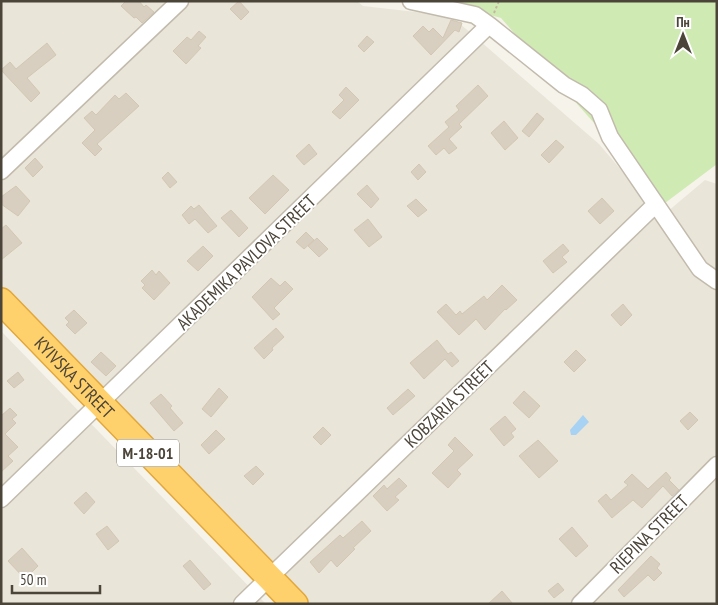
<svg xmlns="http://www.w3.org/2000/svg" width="718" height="605" font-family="'PT Sans Narrow',sans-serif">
<rect width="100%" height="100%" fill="#f6f3eb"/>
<path fill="#eae5d9" d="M1,1h356l6,5 88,10 148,128 62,73 44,-37 12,4v420h-411l-305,-316z
M1,331l265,273h-265z"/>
<path fill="#d0eab3" d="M440,1h277v163l-52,39 -164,-185z"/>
<path fill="#a7d2f3" d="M583,415l6,7 -13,13h-5l-1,-5z"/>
<path fill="#d8cfc0" stroke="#d3c7b3" d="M126,1h13l5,6 2,-2 8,7 -12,11 -6,-6 -2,1 -13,-12z
M239,1l10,11 -8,8 -11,-11z
M451,20l11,3 -3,9 -4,-2 -24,25 -18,-19 10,-10 6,6 4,-4 10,10z
M199,31l7,6 -8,9 3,2 -15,16 -13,-13 14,-14 4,3z
M367,36l7,6 -10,10 -6,-6z
M47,43l9,12 -29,23 13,15 -9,9 -30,-32 9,-8 6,7z
M478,85l10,11 -29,28 3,3 -13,12 8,9 -8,6 -5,-6 -8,7 -8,-9 21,-19 -4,-5 14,-12 -3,-4z
M346,87l13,13 -19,19 -8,-7 12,-12 -5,-5z
M126,93l13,13 -42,38 5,5 -7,7 -13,-13 13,-13 -11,-12 8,-7 4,4 19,-20 4,4z
M537,113l7,6 -15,18 -7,-6z
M504,121l14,17 -13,12 -14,-17z
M556,140l8,7 -15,16 -8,-8z
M309,144l8,10 -13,11 -8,-9z
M35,158l8,9 -10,10 -8,-9z
M419,164l7,8 -8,8 -7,-8z
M168,172l9,10 -7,6 -8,-10z
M273,175l16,15 -24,24 -16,-16z
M367,185l12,14 -8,9 -14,-14z
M16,186l14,15 -12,15 -17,-12v-7z
M602,198l12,13 -14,13 -12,-13z
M416,199l11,11 -9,7 -11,-11z
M199,205l18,21 -9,7 -13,-14 -6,5 -7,-9 9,-9 3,3z
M231,210l17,18 -9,9 -18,-19z
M368,219l14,18 -13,10 -15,-17z
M6,225l16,18 -21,17v-31z
M306,232l8,8 -10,9 -8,-7z
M317,238l11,11 -9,8 -11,-11z
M563,244l6,7 -7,6 5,5 -14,11 -10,-12z
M203,246l10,10 -15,15 -11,-10z
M152,270l4,5 3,-4 11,12 -16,17 -12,-12 3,-3 -4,-4z
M271,278l9,8 5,-5 8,8 -19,19 6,6 -7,6 -21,-23z
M502,285l15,15 -11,10 -1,-1 -20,21 -9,-11 -17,16 -22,-23 9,-8 10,11 4,-4 2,3 22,-18 3,4z
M623,304l9,11 -11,11 -10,-11z
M74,310l13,13 -12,11 -9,-9 3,-3 -4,-4z
M276,328l8,9 -12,11 1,2 -9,9 -10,-11z
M437,340l11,14 3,-2 8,9 -7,6 -7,-8 -21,20 -14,-16z
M576,350l10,10 -12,12 -10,-10z
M101,352l15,14 -10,10 -15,-14z
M18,372l6,8 -10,8 -7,-7z
M219,388l9,9 -17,20 -9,-8z
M408,389l7,7 -22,19 -6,-7z
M524,391l16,15 -11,12 -16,-15z
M161,394l11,12 -2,2 13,15 -9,8 -24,-28z
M10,408l7,7 -5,4 4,4 -11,11 13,13 -10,9 5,5 -12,11v-56z
M690,412l8,8 -10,10 -8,-9z
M505,416l11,13 -5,4 3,4 -10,9 -14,-17z
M323,427l8,8 -10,10 -8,-8z
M216,430l9,9 -16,15 -8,-9z
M455,437l18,18 -16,15 4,4 -13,14 -16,-15 22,-22 -6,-6z
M538,440l20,21 -19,17 -20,-22z
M256,466l8,8 -11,11 -9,-9z
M666,472l5,6 -2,2 10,10 -7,6 -9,-10 -21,22 -9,-8 -21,18 -14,-17 8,-7 5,6 17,-15 -4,-3 8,-8 16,15z
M399,478l8,8 -12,11 4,3 -12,11 -14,-15 11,-11 3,4z
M86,492l9,10 -11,12 -10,-11z
M362,521l9,10 -18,17 2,1 -18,18 -6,-7 -12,13 -9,-11 30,-27 3,3z
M107,526l12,15 -11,9 -12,-16z
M572,527l16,19 -12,11 -17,-18z
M22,548l16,18 -13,13 -17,-18z
M651,556l9,8 -3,4 5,5 -8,8 -6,-6 -24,22 -6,-7z
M190,560l21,24 -7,6 -21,-24z
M558,583l6,7 -10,8 -6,-7z
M502,591l11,13h-25z"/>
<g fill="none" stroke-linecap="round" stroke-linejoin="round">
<defs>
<path id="minor" d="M411,1l64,14 14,10 75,60 18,10 17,15 11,27 90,132 17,12
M1,171l179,-170
M1,499l488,-474
M242,604l414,-400
M580,604l137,-139"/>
<g id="highway">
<path id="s1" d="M1,301l294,303"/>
</g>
</defs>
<use href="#minor" stroke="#c2bbad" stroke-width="19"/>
<use href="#highway" stroke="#e2a739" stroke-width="28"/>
<path stroke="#c4b79e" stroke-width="2" stroke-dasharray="2.5 2.5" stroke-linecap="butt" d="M494,13l5,-12"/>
<use href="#minor" stroke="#fff" stroke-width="16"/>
<use href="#highway" stroke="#ffd16d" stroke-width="25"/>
</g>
<g text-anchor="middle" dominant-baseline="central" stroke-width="4" stroke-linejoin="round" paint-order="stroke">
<rect fill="#fff" stroke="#817c74" stroke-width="1" x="117" y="439.5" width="62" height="27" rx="4"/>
<g font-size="16" font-weight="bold" fill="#4b4438">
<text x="148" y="453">М-18-01</text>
</g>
<g font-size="18" fill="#4b4438" stroke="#fff">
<text transform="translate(246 262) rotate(-44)">AKADEMIKA PAVLOVA STREET</text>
<text stroke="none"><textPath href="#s1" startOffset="106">KYIVSKA STREET</textPath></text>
<text transform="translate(449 404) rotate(-44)">KOBZARIA STREET</text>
<text transform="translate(649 534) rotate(-45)">RIEPINA STREET</text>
</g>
</g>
<rect width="718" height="605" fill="none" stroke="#4b4438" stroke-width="5"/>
<g transform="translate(683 35)" stroke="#ffffff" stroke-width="4" paint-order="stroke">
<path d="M0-4L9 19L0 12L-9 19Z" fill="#4b4438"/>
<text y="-8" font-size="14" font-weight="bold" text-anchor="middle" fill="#4b4438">Пн</text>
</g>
<path d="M12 585v8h88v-8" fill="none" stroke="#4b4438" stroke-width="2.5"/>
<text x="20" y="585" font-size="15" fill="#4b4438" stroke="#ffffff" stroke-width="4" paint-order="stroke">50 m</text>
</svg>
